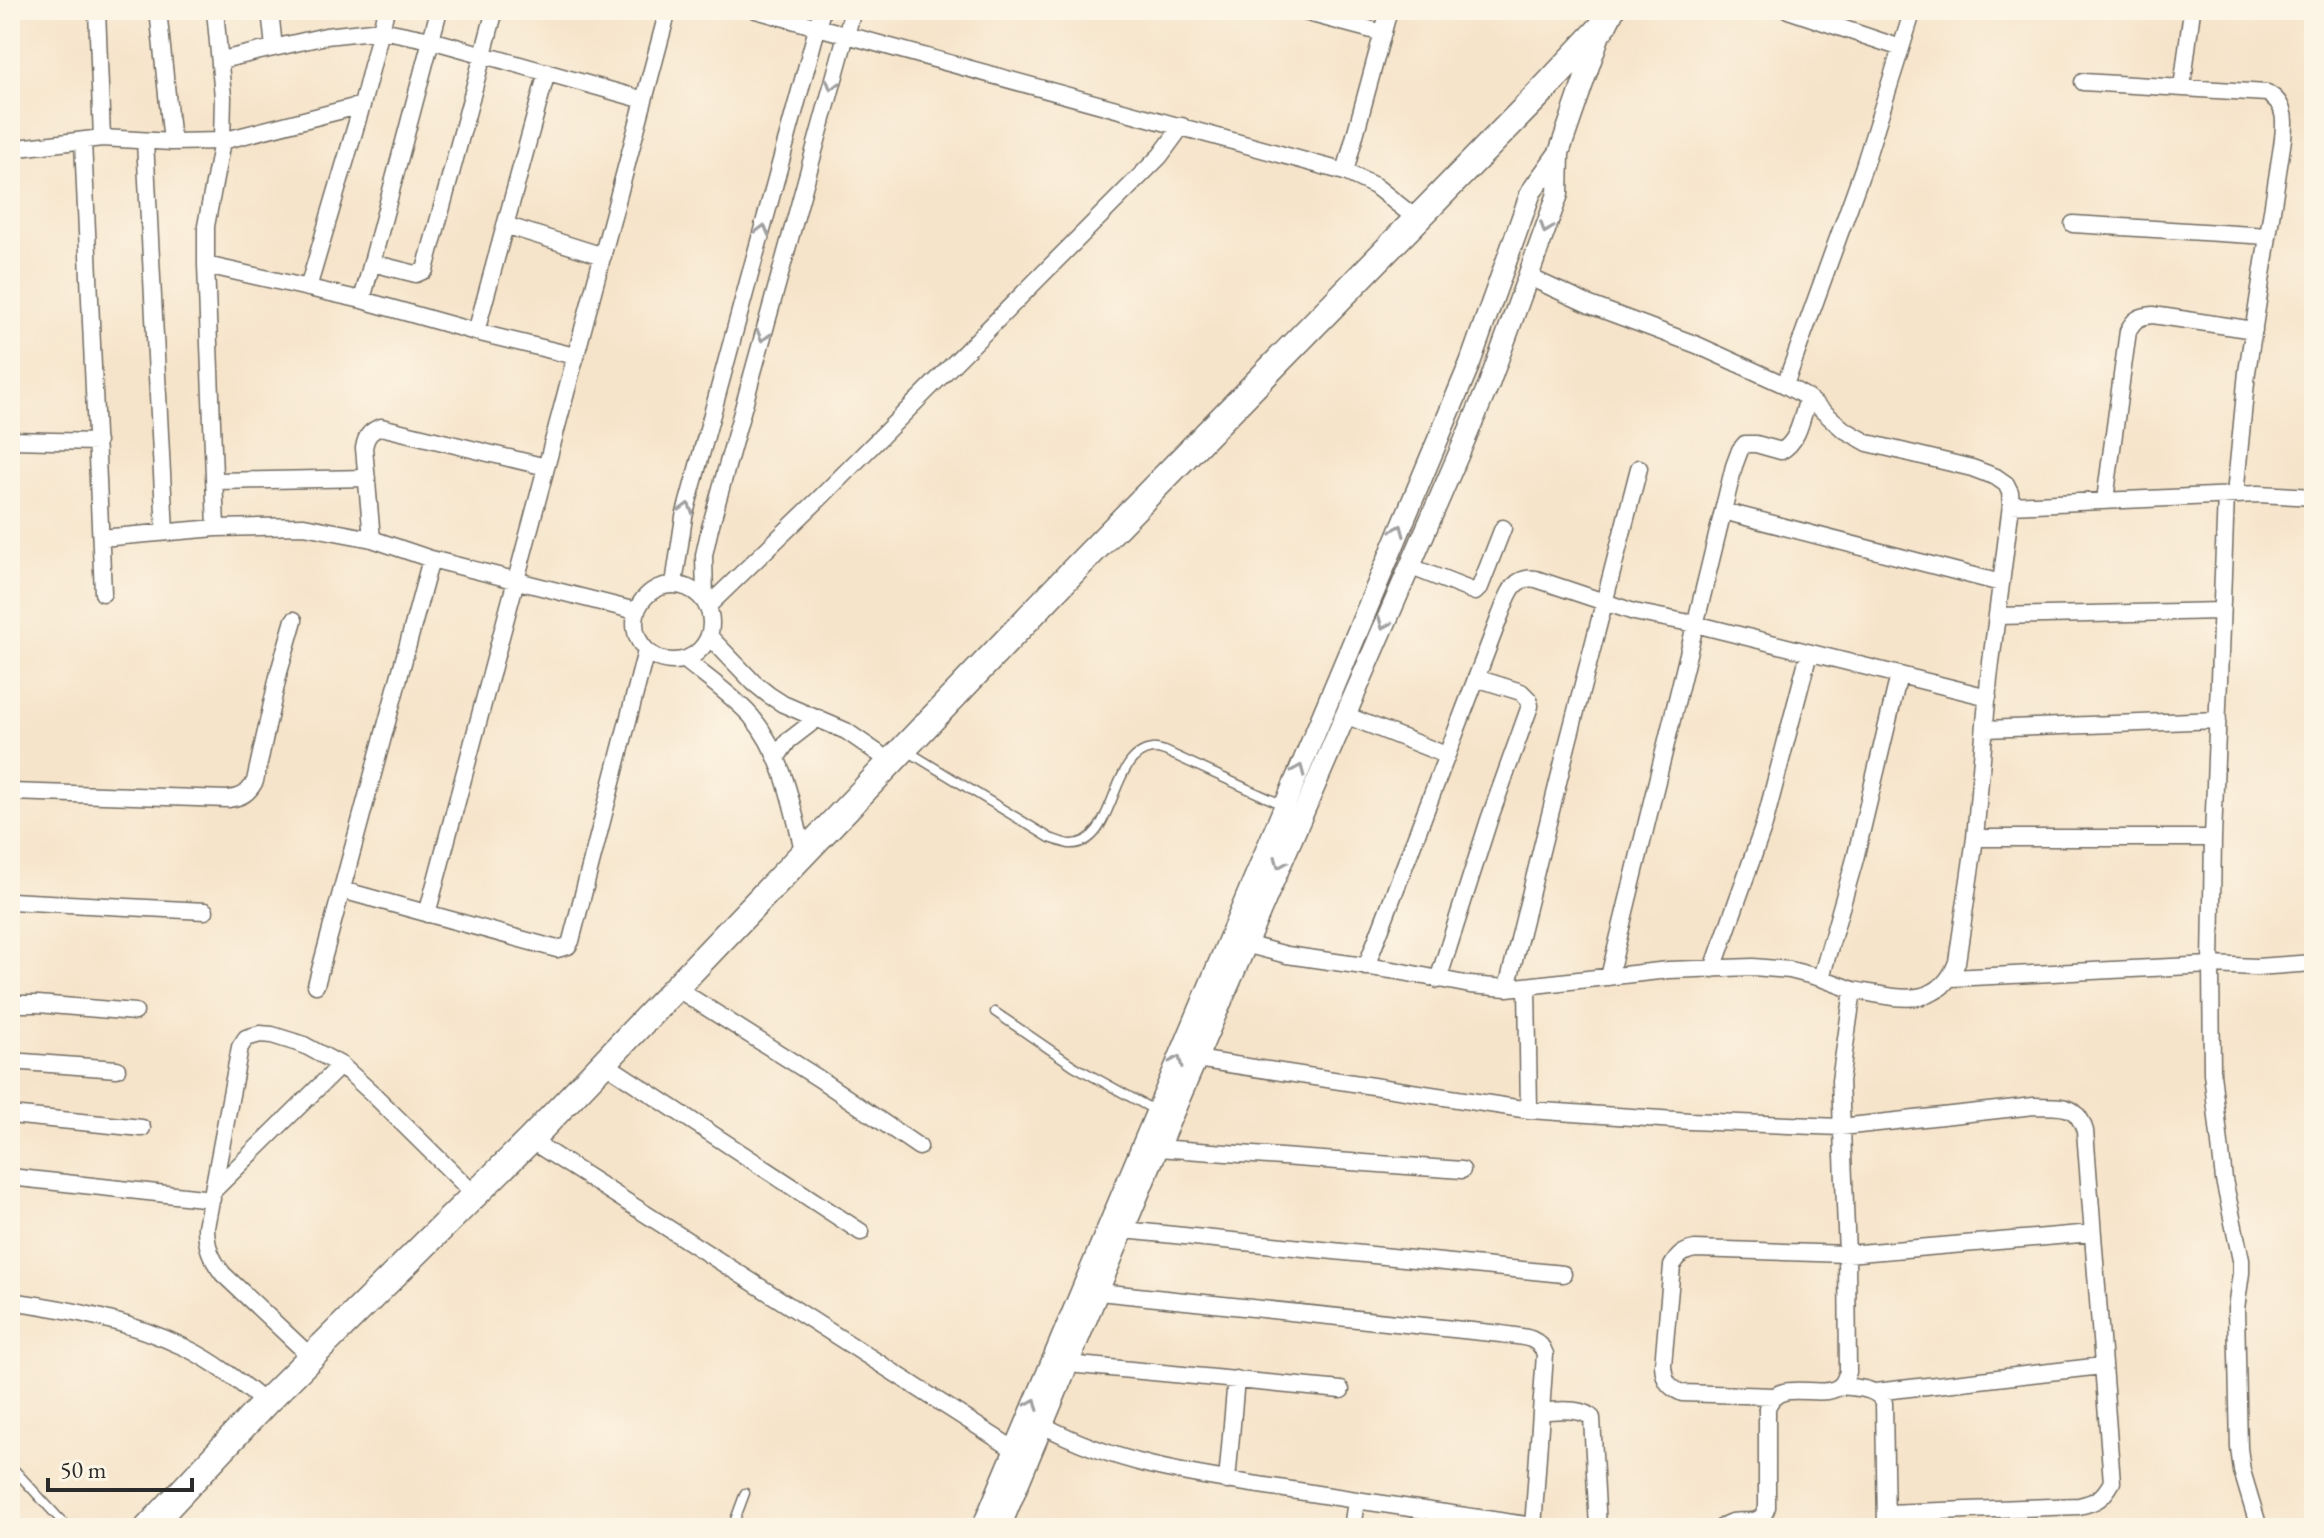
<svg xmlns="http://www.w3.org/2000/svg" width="2324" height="1538" font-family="'EB Garamond',serif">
<rect width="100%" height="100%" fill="#fcf5e5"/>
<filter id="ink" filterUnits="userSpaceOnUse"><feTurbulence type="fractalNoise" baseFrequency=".0125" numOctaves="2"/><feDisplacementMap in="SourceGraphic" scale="16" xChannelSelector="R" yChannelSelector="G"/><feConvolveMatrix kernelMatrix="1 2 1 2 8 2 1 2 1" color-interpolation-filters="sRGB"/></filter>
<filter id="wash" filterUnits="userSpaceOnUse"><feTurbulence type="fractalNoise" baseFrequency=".006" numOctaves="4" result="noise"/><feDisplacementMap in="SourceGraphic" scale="32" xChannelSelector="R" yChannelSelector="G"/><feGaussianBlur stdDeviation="1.8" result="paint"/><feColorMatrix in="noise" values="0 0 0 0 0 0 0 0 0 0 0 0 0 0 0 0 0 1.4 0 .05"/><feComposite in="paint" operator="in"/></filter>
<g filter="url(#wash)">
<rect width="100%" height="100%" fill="#f6e4ca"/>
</g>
<g filter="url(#ink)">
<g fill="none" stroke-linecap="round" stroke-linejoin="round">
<defs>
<path id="service" d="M909,752l141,86c6,2 13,5 19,6 48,3 39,-90 83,-95 4,-1 9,1 13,2l118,54
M995,1012l79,54 80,44
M10,1465l58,63
M732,1528l13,-35"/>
<path id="minor" d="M97,10l5,128
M158,10l14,132
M215,10l8,87 -1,44 -16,85v39l10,263
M270,10l4,38
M756,10l589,162 30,14 43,34
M1297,10l86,23
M1788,10l113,38
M221,60l105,-24 55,-6 50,10 213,60
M2083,82l184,11c21,11 18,32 15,53l-35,226 -12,123
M2182,88l10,-78
M83,141l20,452
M145,141l20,391
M10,149l92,-11 70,4 50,-1 140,-36
M1345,172l44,-162
M2073,224l195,12
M505,225l98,31
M372,263l44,11 9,-4 70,-260
M206,265l156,35 114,32 99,24
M1529,277l61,28 107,40 88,40 23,13 35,31 25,14 104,25 24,9 10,7 4,8 1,13 -22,173 -14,160 -18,124c-18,50 -63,35 -104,28
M308,288l54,-183 24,-95
M362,300l77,-290
M476,332l71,-260
M1785,385l78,-216 50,-159
M10,440l87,2
M216,481l151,-3
M2226,495l-13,343 -2,127 1,108 12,107 17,80v13l-5,36 3,139 3,23 17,57
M2105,500l23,-169c6,-12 12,-15 25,-16l101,15
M2011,505l247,-11 56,3
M1723,511l278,72
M101,538l115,-10 88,-2 68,13 59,20 205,52
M372,539l-8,-91c2,-12 6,-17 17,-21l165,40
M1409,566l66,26 5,-5 23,-59
M674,584l10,-67 138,-507
M635 623a38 38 0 1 1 76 0a38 38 0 1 1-76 0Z
M705,602l-1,-47 6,-27 143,-518
M707,607l112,-108 341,-343 22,-30
M1997,616l224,-5
M709,636l45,47 15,12 14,9 63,27 45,31
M685,660c22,18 47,35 66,56 33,39 41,90 53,138
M1345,715l101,40
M1985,729l233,-9
M777,757l11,-16 30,-23
M10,792l218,7c14,-2 20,-5 27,-18l24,-109 15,-52
M1975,838h238
M342,890l215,59 11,-3 3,-5 75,-290
M10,901l195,10
M427,914l241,-904
M1237,942l50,13 111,16 72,14 37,3 161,-18 85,-3 37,3 31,8 32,12 -13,91 7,173 1,118c-1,2 -4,10 -6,12 -18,20 -63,-10 -75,24v99c-8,26 -28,5 -46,21
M1366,967l134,-351c8,-19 12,-41 36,-37l98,33 61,12 293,73
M1713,969l51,-144 45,-172
M1609,977l125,-511 6,-16 5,-6h11l25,7c18,-9 21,-35 27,-53
M1821,978l34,-119 44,-184
M1951,978l260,-13 45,2 58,-4
M1438,980l51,-160 41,-114 -1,-6 -8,-8 -45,-14
M316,985l115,-426
M1527,987l2,123
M676,988l142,90 101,69
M1507,988l60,-242 72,-278
M10,1004h28l97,8
M1196,1059l333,51 161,11 151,6 193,-21c27,1 42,-4 51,25l27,351c-9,16 -15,20 -33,24l-193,7
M10,1061l107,8
M604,1063l257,169
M10,1115l132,13
M530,1140l485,310
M1158,1148l304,22
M10,1177l202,22
M214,1190l127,-125
M1124,1230l439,44
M1099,1292l402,42c18,3 38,1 44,20l-12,174
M10,1301c59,8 119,20 174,46 30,14 56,35 81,56
M311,1357l-88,-83c-12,-16 -17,-27 -17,-47l34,-180 6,-9 14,-4 12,1 32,10 37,20 32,29 102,101
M1068,1364l273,26
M1840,1386c16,2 37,1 44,17l2,125
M1875,1392l227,-26
M1774,1396l-92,-3c-14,-6 -18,-13 -19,-28l9,-99c6,-10 11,-15 23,-17l152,5 245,-21
M1542,1411c16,0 38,-4 50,7l6,110
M1043,1425c75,41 158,51 242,64 82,13 166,25 249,37
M1227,1481l9,-102
M1352,1528l4,-27"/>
<path id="tertiary" d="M982,1528l488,-1165 61,-171 28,-39 41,-119
M1000,1528l149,-359 340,-785 69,-190 1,-41"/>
<path id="primary" d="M148,1528l117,-125 265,-263 549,-575 467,-478 57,-61 8,-16"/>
</defs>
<use href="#service" stroke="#726c63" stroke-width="11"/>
<use href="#minor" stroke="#726c63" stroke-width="19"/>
<use href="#tertiary" stroke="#726c63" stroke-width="23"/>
<use href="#primary" stroke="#726c63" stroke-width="29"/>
<use href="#service" stroke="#fff" stroke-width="8"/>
<use href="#minor" stroke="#fff" stroke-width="16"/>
<use href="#tertiary" stroke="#fff" stroke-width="20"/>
<use href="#primary" stroke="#fff" stroke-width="26"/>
</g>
<defs><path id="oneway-chevron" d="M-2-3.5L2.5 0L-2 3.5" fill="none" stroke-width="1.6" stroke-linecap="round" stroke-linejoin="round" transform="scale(2)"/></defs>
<g stroke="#a0a0a0">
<use href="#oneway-chevron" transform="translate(832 85) rotate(105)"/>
<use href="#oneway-chevron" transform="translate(1546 228) rotate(110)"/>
<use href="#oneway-chevron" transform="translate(763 230) rotate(-75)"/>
<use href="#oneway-chevron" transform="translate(763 336) rotate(106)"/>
<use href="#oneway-chevron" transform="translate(687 508) rotate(-75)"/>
<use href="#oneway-chevron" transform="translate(1399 530) rotate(-67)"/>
<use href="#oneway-chevron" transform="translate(1384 624) rotate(113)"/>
<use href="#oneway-chevron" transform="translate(1299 770) rotate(-67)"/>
<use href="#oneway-chevron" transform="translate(1280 863) rotate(113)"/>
<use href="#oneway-chevron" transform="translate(1177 1061) rotate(-67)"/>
<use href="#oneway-chevron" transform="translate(1033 1404) rotate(-67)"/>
</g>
</g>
<rect width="2324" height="1538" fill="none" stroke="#fcf5e5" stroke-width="40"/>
<path d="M48 1478v12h144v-12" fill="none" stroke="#2b2b2b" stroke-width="4"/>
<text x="60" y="1478" font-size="24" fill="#2b2b2b" stroke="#fcf5e5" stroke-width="6" paint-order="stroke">50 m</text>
</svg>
